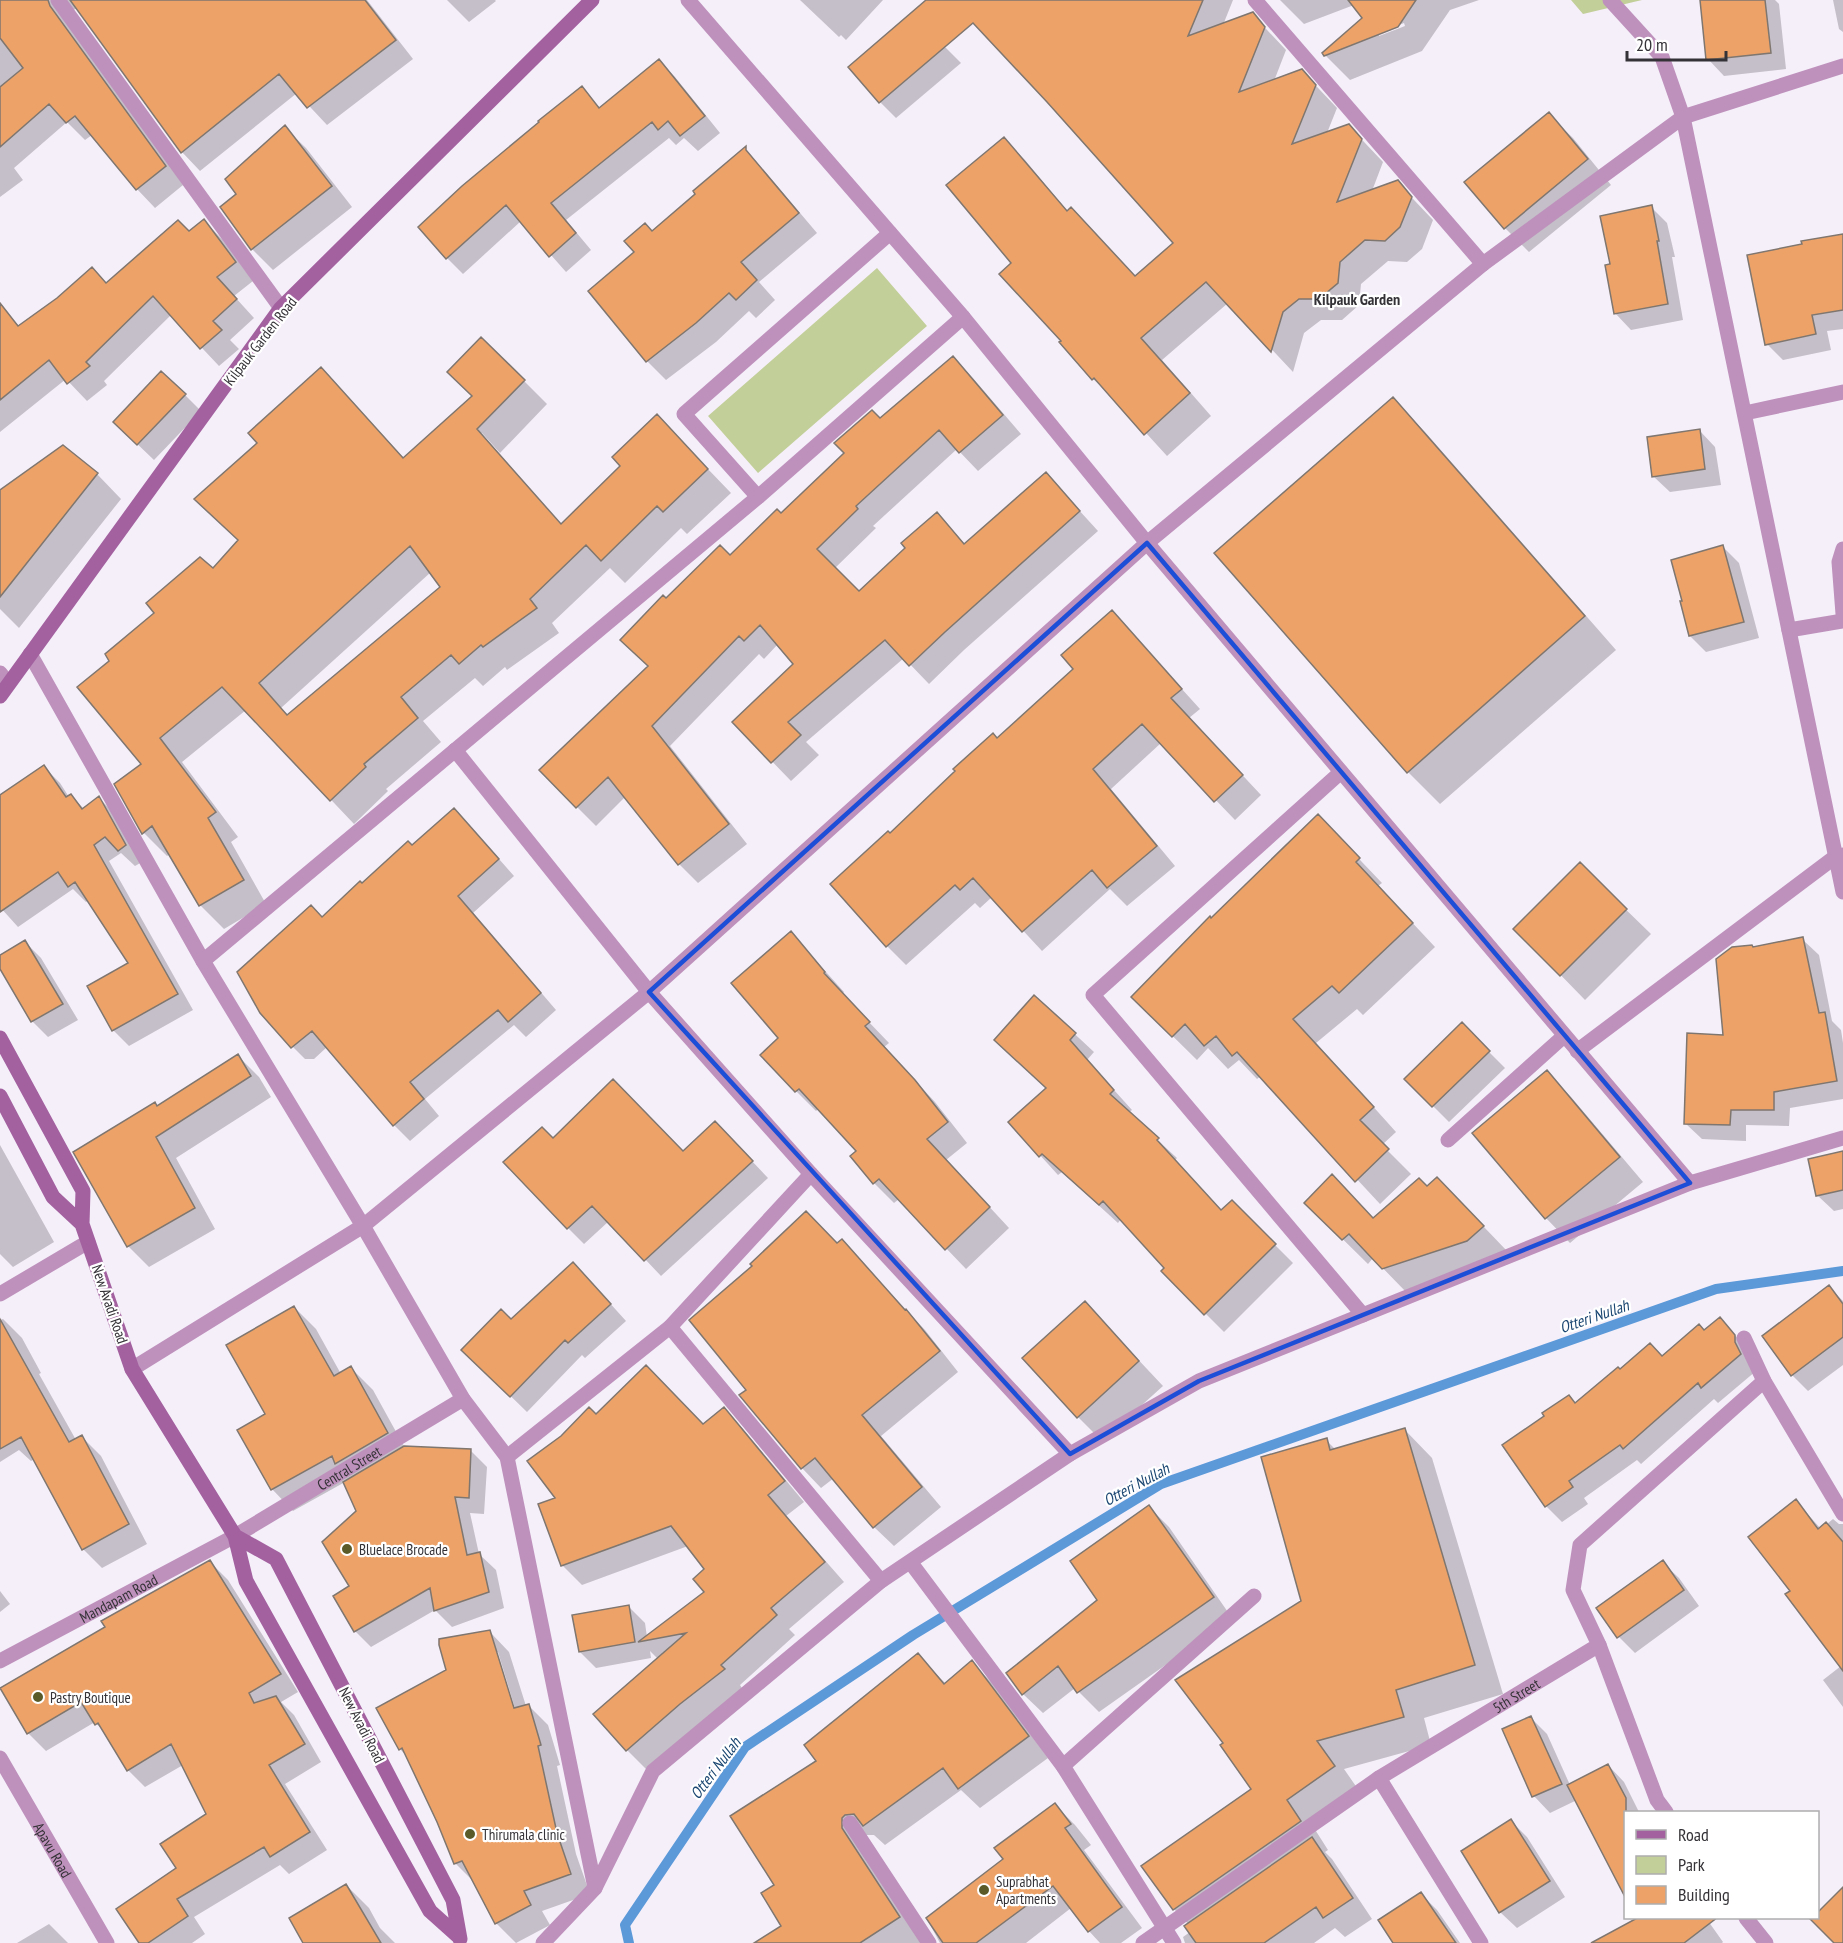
<svg xmlns="http://www.w3.org/2000/svg" width="1843" height="1943" font-family="'PT Sans Narrow',sans-serif">
<rect width="100%" height="100%" fill="#f5effa"/>
<path fill="#c3cf99" d="M1571,0h71l-59,14z
M877,268l50,58 -169,147 -50,-57z"/>
<path fill="#0003" fill-rule="evenodd" d="M0,0h367l46,59 -86,66 -30,-32 -97,78 -18,-19 -105,-144 -10,6 116,171 -28,23 -18,-19 -45,-54 -7,5 -18,-18 -53,46 9,12 -23,17z
M447,0h48l1,1 -27,21z
M800,0h83l-37,40 -5,-5 -2,2z
M962,0h271l-10,25 29,-11 34,36 -12,31 28,-10 35,37 -10,25 21,-8 35,37 -11,29 25,-9 36,38 -11,29 -15,13 -19,-1 -27,23 -2,21 -17,15h-21l-17,13 -11,39 -65,-69 -66,57 49,56 -44,40 -51,-56 -23,-21 -32,-37 2,-1 -50,-78 -9,-124 21,21 43,52 68,66 39,-35z
M1280,0h199l-29,10 -28,41 -72,29 -25,-25 39,-37 -10,-13 -50,19zM1404,23l1,3 -26,10v-3z
M1701,0h74l4,4 7,65 -62,7 -16,-17z
M1833,0h10v32l-4,-3z
M945,47l16,16 -65,55 -16,-16z
M659,61l16,16 45,56 -22,18 -14,-13 -8,7 -7,-7 -103,82 25,30 -25,22 -45,-51 -58,53 -16,-16 135,-170 19,21z
M1548,114l25,24 38,47 -82,67 -24,-24z
M285,128l21,20 46,59 -79,63 -21,-21 -30,-42 16,-13z
M748,154l19,20 50,59 -58,49 16,18 -19,18 -7,-7 -33,31 -50,38 -19,-19 -57,-70 46,-39 16,-19z
M1651,207l16,16 8,34h-3l11,63 -52,10 -16,-17 -3,-47z
M204,221l18,18 31,42 -19,15 20,22 -24,22 9,9 -20,17 -48,-51 -67,66 3,4 -20,16 -21,-22 -66,53v-126l20,21 38,-28 34,-30 15,15 82,-51z
M1843,234v95l-16,2 4,19 -48,10 -16,-16 36,-99z
M953,358l19,19 49,57 -43,37 -21,-22 -84,77 3,2 -42,41 25,24 48,-45 30,-33 29,30 80,-71 52,57 -134,119 -35,34 -25,-26 -98,84 13,13 -28,26 -57,-59 61,-58 -17,-20 -14,15 -5,-5 -89,92 77,98 -49,39 -19,-19 -54,-67 -29,29 -19,-19 72,-141 17,-66 64,-43 51,-41 100,-96z
M321,369l84,90 119,-78 23,23 -47,49 -18,-20h-4l87,98 115,-91 51,53 -44,41 -6,-6 -56,55 -15,-15 -58,55 7,10 -52,37 -2,-3 -22,19 -8,-8 -52,43 18,21 -55,47 2,2 -34,33 -108,-114 -64,52 56,75 -7,5 35,62 -42,25 -24,-24 -30,-51 -3,2 -23,-23 -1,-69 70,-194 26,-29 20,-98zM431,572l11,16 -153,128 -8,-8z
M185,395l16,16 -47,49 -23,-22z
M1393,399l32,33 191,218 -176,154 -32,-32z
M1699,430l16,17 6,38 -51,7 -17,-16z
M97,474l24,25 -102,129 -19,-19v-118z
M1722,546l17,17 20,75 -53,14 -16,-16z
M1112,612l88,97 -11,9 72,77 -26,25 -74,-77 -50,46 64,77 -48,40 -17,-17 -68,62 -50,-54 -12,11 -5,-5 -69,62 -19,-19 3,-111 186,-166z
M44,767l16,16 9,14 2,-2 13,14 15,-11 16,16 27,48 -7,4 -14,-13 -12,8 84,149 -64,36 -16,-16 17,-66 -41,-64 -3,2 -13,-13 -55,38 -18,-20v-99z
M470,826l44,50 -41,37 83,97 -30,27 -12,-12 -89,74 14,17 -29,25 -16,-16 -67,-78 -13,12h-9l-17,-17 35,-123 39,-35 50,-37z
M1341,840l41,43 -4,3 57,61 -72,68 -6,-6 -41,34 80,89 -14,13 29,29 -31,30 -119,-128 -4,3 -18,-19 -11,9 -20,-21 -11,12 -64,-63 78,-77z
M1580,865l71,69 -66,66 -69,-71z
M791,933l53,59 -2,2 47,49 -5,4 51,55 32,41 -21,17 63,68 -43,41 -67,-70 -5,4 -20,-20 -16,-32 -39,-43 -3,3 -20,-20 -16,-53z
M1802,939l17,16 13,66 9,9 2,13v56l-53,9 -1,18 -43,-1v16l-44,-2 -17,-16 40,-87 29,-88z
M25,942l16,16 37,62 -30,17 -16,-16 -32,-55v-9z
M1035,997l59,55 -7,8 45,50 -4,3 49,45 -2,2 47,52 10,-10 61,61 -69,69 -61,-61 3,-3 -45,-49 -3,4 -56,-51 -4,3 -48,-53 38,-34z
M1478,1041l27,27 -56,54 -43,-43z
M238,1056l21,21 12,20 -95,61 39,71 -66,38 -21,-21 27,-142 3,3z
M1547,1072l24,25 72,85 -73,61 -24,-25 -72,-84z
M553,1139l130,14 48,-14 37,39 -107,98 -52,-55 -25,23 -16,-16z
M0,1145l54,97 -41,25 -13,-13z
M1843,1153v56l-9,2 -17,-16z
M1332,1176l42,43 53,-31 34,15 46,48 -100,42 -34,-35 -5,6 -62,-61z
M842,1241l83,89 33,42 -77,64 60,71 -47,39 -20,-19 -40,-49 -13,10 -19,-20 -54,-78 89,-146z
M589,1280l37,41 -41,37 -3,-3 -55,57 -64,-62 48,-29z
M1829,1287l14,14v64l-35,26 -16,-16z
M1085,1303l78,83 -61,55 -24,-24z
M294,1307l22,22 25,45 10,-6 22,22 32,58 66,3 16,16 -3,47 -14,-1 9,41 17,16 8,38 -52,19 -17,-17 -64,37 -16,-16 -4,-44 7,-76 -13,-29 -52,29 -21,-22 -5,-74z
M3,1319l19,19 19,35 -2,1 37,66 6,-3 19,19 46,88 -45,24 -19,-19 -48,-90 -4,2 -12,-11 -19,12v-142z
M1720,1319l31,34 5,18 -38,32 -4,-4 -73,65 -4,-4 -53,38 4,6 -26,18 -16,-16 -42,-61 72,-41 44,-33 43,-14 41,-25z
M724,1409l19,20 61,73 -18,14 58,66 -55,47 6,6 -55,50 3,5 -97,79 -19,-19 31,-91 -8,-8 1,7 -55,10 -16,-16 49,-45 16,16 2,14 59,-45v-23l-18,-23 -106,39 -20,-20 -5,-66 39,-83 107,9z
M1404,1429l28,29 71,236 -79,24 7,27 -87,24 18,26 -48,33 14,22 -3,2 7,7 40,60 -27,18 -10,-9 -21,15h-129l-2,-6 7,-5 -1,-7 -15,-16 79,-119 50,-188 23,-162 10,10z
M1796,1501l25,28 12,-10 6,5h4v183l-20,-27 18,-14 -49,-75z
M1149,1507l20,20 63,91 -133,94 -24,-24 -32,25 -20,-19 76,-94z
M210,1562l18,18 70,112 -17,10 13,13 27,47 -36,22 42,66 -38,24 -9,-9 -86,52 11,17 -13,9h-52l38,-74 30,-54 -25,-50 -38,22 -17,-17 -20,-34 -13,-14 -49,29 -18,-18 79,-105z
M1662,1562l17,16 20,28 -64,47 -16,-16 -21,-29z
M0,1591l10,13 -10,8z
M490,1632l19,20 17,54 2,-1 20,20 12,40 -3,1 19,88 14,40 -48,17 8,14 -34,18 -20,-20 -21,-40 -20,-20 -47,-105 -8,-9 -22,-41 70,-37zM495,1652h3l19,63 -3,1z
M918,1655l28,29 26,-22 20,21 56,75 -68,50 -19,-18 -76,55 -11,-10h-8l56,108h-147l8,-16 -7,-41 43,-125z
M1531,1718l16,16 23,51 38,-20 16,17 15,30h-13l-49,-12 -27,13 -16,-17 -30,-66z
M1055,1805l20,20 16,20 -7,5 58,78 -21,15h-21l-11,-12 -18,-23 -45,35h-86l-13,-24 78,-59z
M1511,1821l16,16 38,60 -48,31 -17,-16z
M346,1885l23,23 11,20 15,15h-90z
M1421,1894l16,16 23,33h-66z
M1706,1918l17,24 -1,1h-127z
M49,1924l19,19h-51z"/>
<g fill="none" stroke-linecap="round" stroke-linejoin="round">
<path stroke="#5b99d9" stroke-width="10" d="M629,1943l-4,-18 120,-178 168,-112 248,-151 555,-195 127,-18"/>
</g>
<path fill="#eda368" stroke="#7f766f" stroke-width="1.5" fill-rule="evenodd" d="M0,0h48l2,6 116,160 -30,24 -61,-74 -9,7 -17,-19 -49,43v-60l23,-19 -23,-30z
M70,0h295l31,40 -89,68 -28,-34 -98,79z
M926,0h277l-15,36 65,-24 12,15 -26,65 63,-23 14,16 -24,59 57,-20 13,15 -25,63 61,-22 14,17 -12,30 -15,14 -20,-1 -25,22 -2,21 -19,16h-20l-16,13 -12,40 -65,-70 -65,56 49,55 -46,42 -50,-57 -2,2 -33,-38 2,-1 -62,-67 12,-11 -65,-78 58,-48 63,74 4,-4 64,69 38,-33 -126,-141 -74,-79 -94,80 -31,-36z
M1348,0h68l-18,27 -74,29 -2,-3 40,-35z
M1700,0h65l6,53 -65,7z
M659,59l46,57 -25,20 -12,-15 -10,9 -6,-8 -101,81 25,30 -27,24 -43,-52 -60,54 -28,-32 44,-41 77,-64 -1,-1 44,-35 17,22z
M1549,112l39,47 -84,70 -40,-47z
M285,125l47,61 -81,64 -31,-43 16,-13 -11,-15z
M746,146v4l53,63 -58,49 16,18 -21,20 -7,-7 -33,30 -50,39 -58,-71 46,-39 -10,-11 21,-18 7,8 43,-37 -2,-3z
M1652,205l7,36h-2l11,63 -54,10 -9,-49 5,-1 -10,-48z
M204,219l32,43 -19,15 20,22 -24,22 9,9 -22,19 -47,-53 -67,66 4,4 -23,18 -18,-24 -49,40v-97l18,23 39,-28 35,-31 14,16 72,-63 11,11z
M1843,234v76l-31,5 4,19 -51,11 -18,-90 55,-11 -1,-3z
M481,337l44,43 -48,49 84,95 59,-58 -8,-9 45,-43 51,55 -45,43 -6,-6 -56,55 -15,-16 -56,54 7,9 -54,39 -2,-2 -22,19 -8,-9 -50,42 17,21 -54,46 2,3 -36,34 -108,-114 -62,51 56,74 -8,6 36,62 -45,26 -47,-80 -10,8 -28,-50 27,-20 -64,-77 32,-26 -4,-7 49,-41 -8,-10 54,-46 13,11 25,-28 -44,-41 63,-56 -9,-10 73,-66 82,91 69,-62 -25,-24zM410,546l30,41 -153,128 -28,-32z
M953,356l50,59 -44,38 -20,-23 -83,76 2,3 -41,40 42,42 46,-43 -4,-5 36,-31 27,32 82,-72 34,39 -135,121 -36,34 -24,-26 -97,82 13,13 -30,28 -39,-41 61,-58 -33,-39 -16,16 -5,-5 -87,90 77,98 -51,41 -70,-88 -32,31 -37,-38 109,-104 -28,-26 43,-45 3,3 54,-53 10,10 47,-46 4,4 63,-60 -10,-10 38,-33 8,8z
M161,371l25,23 -49,51 -24,-23z
M1393,397l192,219 -178,157 -193,-220z
M1700,429l5,40 -53,8 -5,-40z
M63,445l35,28 -98,124v-107z
M1723,545l21,77 -55,14 -9,-35h2l-11,-41z
M1112,610l70,79 -11,9 72,77 -29,27 -72,-78 -49,45 64,77 -50,42 -15,-18 -70,62 -49,-54 -13,12 -5,-5 -69,62 -56,-63 58,-53 2,2 65,-62 -2,-2 40,-36 4,5 76,-69 -12,-14z
M44,765l22,32 5,-3 11,15 17,-13 27,49 -8,6 -13,-14 -11,8 84,149 -66,37 -25,-45 41,-23 -53,-81 -7,5 -10,-15 -58,40v-117z
M454,808l45,51 -41,37 83,97 -33,29 -10,-12 -88,72 14,17 -31,27 -81,-95 -21,17 -31,-35 -23,-41 74,-67 11,12 38,-36 2,2 46,-42 4,4z
M1318,814l42,44 -4,4 57,61 -74,70 -7,-7 -39,33 81,88 -14,13 29,29 -34,33 -118,-130 -5,4 -16,-20 -12,10 -19,-22 -13,13 -41,-40 79,-81 1,2z
M1580,862l47,47 -67,67 -47,-47z
M791,931l34,41 -1,1 46,49 -5,4 50,54 33,42 -21,17 63,68 -45,43 -66,-71 -6,5 -23,-28 6,-5 -57,-62 -4,3 -35,-37 18,-17 -47,-55z
M1803,937l16,76 6,-1 12,69 -63,11v18h-43l-1,15 -46,-1 3,-91 36,2 -7,-76 16,-12 20,-2 1,2z
M25,940l38,64 -32,18 -31,-53v-14z
M1034,995l42,38 -6,7 44,50 -4,4 49,44 -2,2 64,70 11,-10 44,44 -72,71 -43,-44 3,-3 -61,-67 -4,4 -57,-51 -3,3 -31,-35 38,-34 -52,-48z
M1462,1022l28,29 -58,56 -28,-28z
M238,1054l13,22 -95,61 39,71 -68,39 -54,-95 82,-50 2,4z
M1547,1070l73,87 -75,62 -73,-86z
M613,1079l70,72 32,-30 38,40 -109,100 -52,-55 -25,23 -64,-67 39,-35 11,11z
M1843,1151v39l-27,6 -8,-37z
M1332,1174l41,44 46,-40 8,8 10,-9 47,49 -17,15 -85,28 -33,-35 -7,6 -38,-37z
M806,1211l31,32 5,-4 63,71 1,-1 34,42 -78,64 60,72 -49,41 -58,-70 -14,11 -62,-74 7,-5 -57,-70 63,-54 -2,-2z
M573,1262l38,42 -43,39 -3,-3 -55,57 -49,-47 40,-41 10,10z
M1829,1285l14,19v33l-52,39 -29,-40z
M1085,1301l54,60 -62,57 -55,-60z
M294,1306l40,70 17,-10 37,67 -53,31 -3,-8 -61,34 -34,-60 28,-16 -39,-69z
M1720,1317l15,18v7l6,12 -40,34 -3,-5 -75,66 -3,-4 -51,36 4,6 -28,20 -43,-62 42,-29 -2,-3 27,-18 6,8 43,-36 2,2 30,-26 12,13 37,-32 5,6z
M0,1319l69,123 13,-7 47,89 -47,26 -61,-113 -21,12z
M646,1365l57,59 21,-17 61,74 -17,14 57,67 -54,46 6,7 -56,50 4,4 -45,35 -54,47 -33,-37 93,-81 -48,9 66,-50 -11,-13 11,-10 -33,-43 -110,40 -23,-62 17,-6 -28,-37 34,-25 28,-29 7,7z
M1405,1428l70,237 -79,25 8,27 -87,24 18,25 -48,34 14,21 -128,89 -32,-44 110,-77 -31,-44 3,-2 -48,-63 126,-79 -40,-144 66,-19 3,12z
M404,1446l67,3 -2,49 -14,-1 12,58 13,-3 9,40 -55,19 -4,-23 -76,44 -21,-36 16,-10 -27,-44 34,-31 -13,-29z
M1796,1499l22,30 8,-7 17,20v129l-58,-77 5,-3 -42,-54z
M1149,1505l65,92 -137,96 -19,-27 -36,29 -16,-22 91,-73 -27,-39z
M210,1560l71,114 -32,19 5,10 22,-7 29,48 -36,21 41,67 -40,25 -6,-10 -87,52 11,17 -40,27h-9l-23,-34 60,-41 -16,-24 46,-30 -35,-70 -44,27 -29,-48 -3,2 -14,-23 -54,32 -27,-46 105,-61 -4,-6z
M1663,1560l21,30 -67,48 -21,-30z
M629,1605l6,37 -56,10 -7,-37z
M490,1630l24,78 15,-4 12,41 -3,1 19,87 14,41 -47,17 7,14 -36,19 -33,-63 -8,3 -17,-42 -35,-74 -3,2 -23,-42 70,-38 -7,-25v-6z
M918,1653l26,31 28,-24 57,76 -71,53 -15,-21 -80,58 -9,-12 -9,1 -3,3v10l58,89 -40,26h-106l27,-17 -20,-33 13,-8 -44,-69 86,-55 -12,-16z
M1531,1716l31,68 -30,13 -30,-68z
M1608,1764l18,34v101l-59,-114z
M1055,1803l16,21 -6,4 57,79 -34,25 -35,-46 -77,57h-33l-17,-25 77,-59 -9,-11z
M1511,1819l39,62 -51,32 -38,-62z
M1312,1837l41,61 -30,20 -7,-11 -52,36h-68l-12,-17z
M346,1884l35,59h-78l-14,-25z
M1843,1887v56h-9l-24,-24 8,-2v-5z
M1421,1892l35,51h-63l-15,-23z
M1639,1917h79l-34,26h-93z"/>
<g fill="none" stroke-linecap="round" stroke-linejoin="round">
<path stroke="#be91bc" stroke-width="15" d="M1448,1140l116,-104"/>
<g stroke="#be91bc" stroke-width="15">
<path d="M58,0l223,308"/>
<path d="M688,0l275,317 184,226 543,640"/>
<path d="M1255,0l228,264"/>
<path d="M1610,0l52,57 21,60 160,775"/>
<path d="M1745,413l98,-21"/>
<path d="M758,497l-74,-83 206,-181"/>
<path d="M1843,549l-4,13 4,52"/>
<path d="M1789,630l54,-9"/>
<path d="M30,654l173,307 160,265 100,173 44,58 88,431"/>
<path d="M0,673l8,10"/>
<path d="M455,750l194,242 162,182 259,280"/>
<path d="M1341,772l-248,223 270,320"/>
<path d="M203,961l555,-464 205,-180"/>
<path d="M1577,1051l258,-194 8,-2"/>
<path d="M0,1294l88,-52"/>
<path d="M670,1327l211,254"/>
<path d="M1744,1338l20,43 79,133"/>
<path d="M132,1369l231,-143 286,-234 498,-449 336,-279 200,-147 160,-51"/>
<path d="M507,1457l163,-130 141,-153"/>
<path d="M911,1563l152,203 111,177"/>
<path d="M1599,1645l58,155 9,12"/>
<path id="s1" d="M0,1661l235,-125 228,-137"/>
<path id="s2" d="M0,1758l107,185"/>
<path d="M1063,1766l191,-170"/>
<path d="M1379,1778l102,165"/>
<path d="M850,1823l79,120"/>
<path d="M1746,1918l20,25"/>
<path d="M543,1943l52,-55 58,-117 228,-190 189,-127 129,-73 491,-198 153,-45"/>
<path id="s3" d="M1143,1943l236,-165 220,-133 -26,-55 7,-45 184,-164"/>
</g>
<path stroke="#a361a0" stroke-width="15" d="M0,696l281,-388 311,-308
M0,1038l83,153 -1,33 50,145 103,167 11,45 184,330 29,26
M0,1096l53,101 29,27
M235,1536l41,23 177,341 7,39"/>
</g>
<path fill="none" stroke="#1d4ed8" stroke-width="4.5" stroke-linejoin="round" d="M1147,543l543,640 -491,198 -129,73 -421,-462z"/>
<g fill="#5a5b28" stroke="#fff" stroke-width="2">
<circle cx="347" cy="1549" r="6"/>
<circle cx="38" cy="1697" r="6"/>
<circle cx="470" cy="1834" r="6"/>
<circle cx="984" cy="1890" r="6"/>
</g>
<g text-anchor="middle" dominant-baseline="central" stroke-width="4.5" stroke-linejoin="round" paint-order="stroke">
<g font-size="15" fill="#343236" stroke="#fff">
<text transform="translate(260 341) rotate(-52)">Kilpauk Garden Road</text>
<text transform="translate(110 1304) rotate(71)">New Avadi Road</text>
<text stroke="none"><textPath href="#s1" startOffset="399">Central Street</textPath></text>
<text stroke="none"><textPath href="#s1" startOffset="134">Mandapam Road</textPath></text>
<text stroke="none"><textPath href="#s3" startOffset="448">5th Street</textPath></text>
<text transform="translate(362 1725) rotate(63)">New Avadi Road</text>
<text stroke="none"><textPath href="#s2" startOffset="106">Apavu Road</textPath></text>
</g>
<g font-size="15" fill="#343236" stroke="#fff" text-anchor="start">
<text x="359" y="1549">Bluelace Brocade</text>
<text x="50" y="1697">Pastry Boutique</text>
<text x="482" y="1834">Thirumala clinic</text>
<text x="996" y="1881">Suprabhat<tspan x="996" dy="17">Apartments</tspan></text>
</g>
<g font-size="16" font-weight="bold" fill="#343236" stroke="#fff">
<text x="1357" y="299">Kilpauk Garden</text>
</g>
<g font-size="16" font-style="italic" fill="#1a4671" stroke="#fff">
<text transform="translate(1594 1316) rotate(-19)">Otteri Nullah</text>
<text transform="translate(1136 1484) rotate(-28)">Otteri Nullah</text>
<text transform="translate(715 1768) rotate(-53)">Otteri Nullah</text>
</g>
</g>
<rect x="1624" y="1811" width="195" height="108" fill="#ffffff" stroke="#aeadaf" stroke-width="1.5"/>
<rect x="1636" y="1830" width="30" height="9" fill="#a361a0" stroke="#aeadaf" stroke-width="1.5"/>
<text x="1678" y="1841" font-size="18" fill="#343236">Road</text>
<rect x="1636" y="1856" width="30" height="18" fill="#c3cf99" stroke="#aeadaf" stroke-width="1.5"/>
<text x="1678" y="1871" font-size="18" fill="#343236">Park</text>
<rect x="1636" y="1886" width="30" height="18" fill="#eda368" stroke="#aeadaf" stroke-width="1.5"/>
<text x="1678" y="1901" font-size="18" fill="#343236">Building</text>
<path d="M1627 51v9h99v-9" fill="none" stroke="#343236" stroke-width="3"/>
<text x="1636" y="51" font-size="18" fill="#343236" stroke="#ffffff" stroke-width="4.5" paint-order="stroke">20 m</text>
</svg>
